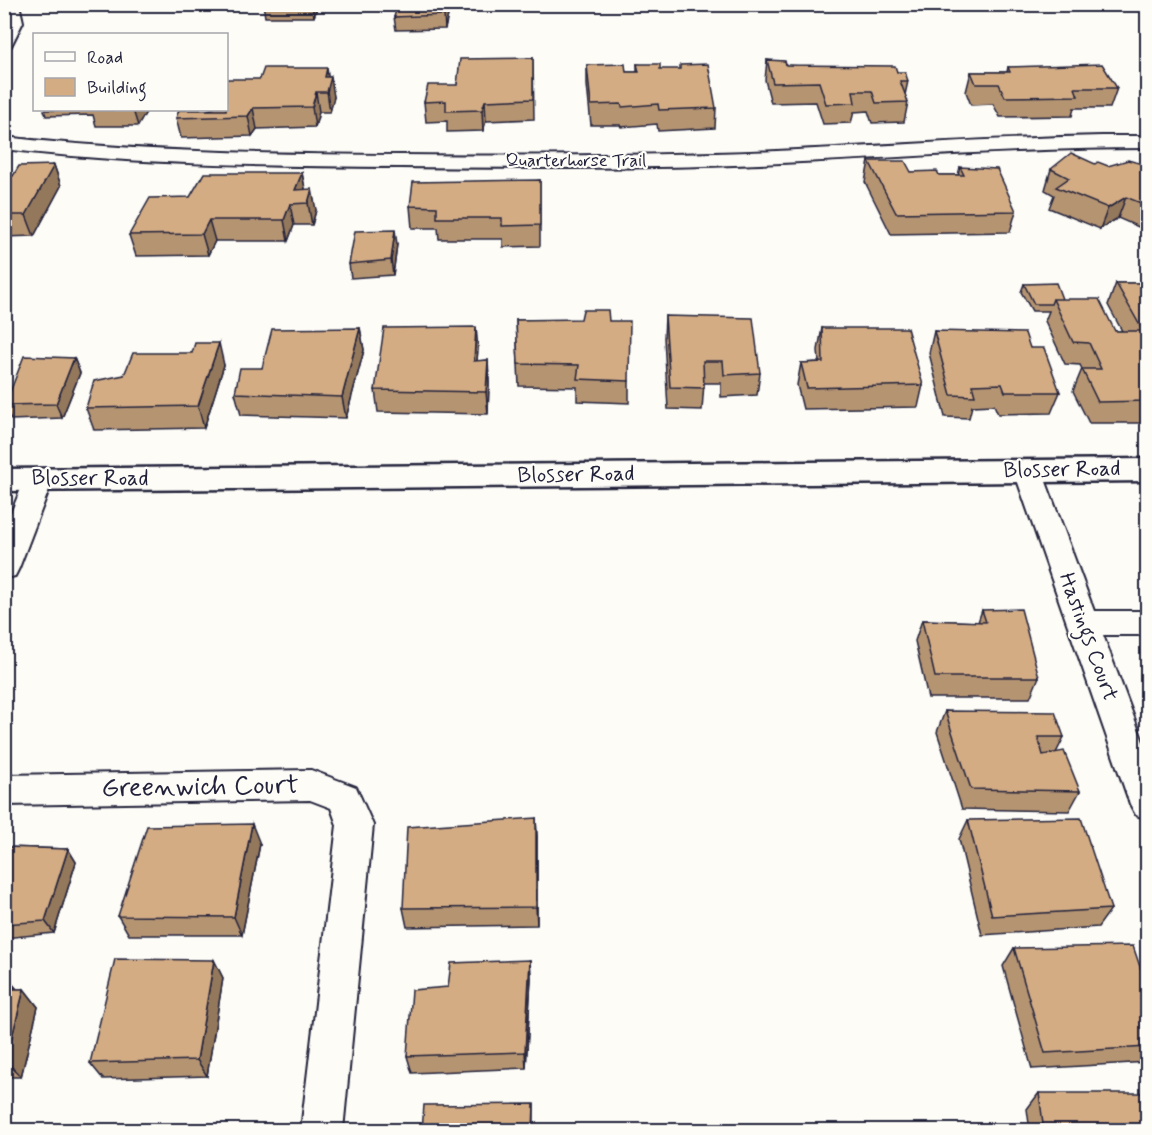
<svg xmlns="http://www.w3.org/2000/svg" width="1152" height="1135" font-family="Mynerve,sans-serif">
<rect width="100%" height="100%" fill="#fdfcf7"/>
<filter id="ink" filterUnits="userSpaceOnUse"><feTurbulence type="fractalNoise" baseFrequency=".0167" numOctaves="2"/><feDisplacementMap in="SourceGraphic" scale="12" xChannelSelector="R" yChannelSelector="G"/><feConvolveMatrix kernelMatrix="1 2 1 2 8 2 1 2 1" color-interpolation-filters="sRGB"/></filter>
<g filter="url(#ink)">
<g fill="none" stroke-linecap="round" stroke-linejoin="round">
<defs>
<path id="minor" d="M4,4h15l4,18 -12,24 -7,1z
M1102,136h46v12c-139,0 -276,12 -414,17 -111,4 -222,3 -333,2 -133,-1 -265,-2 -397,-18v-12c132,15 265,17 397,18 125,1 251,1 376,-4 108,-5 216,-13 325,-15z
M1028,461l10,3 4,7 52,140h54v24h-45l45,120v64l-12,-4 -6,-11 -116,-333 4,-7z
M39,469l10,3 4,7 -34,89 -4,8 -11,3v-49l21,-51 4,-7z
M311,770l45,17 17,38 -30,305h-42l36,-305 -6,-17 -21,-8 -306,5v-30z"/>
<path id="tertiary" d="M1148,459v22l-1144,10v-22z"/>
</defs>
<use href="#minor" stroke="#22223b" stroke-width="4"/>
<use href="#tertiary" stroke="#22223b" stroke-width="5"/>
<use href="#minor" fill="#fdfcf7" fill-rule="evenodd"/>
<use href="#tertiary" fill="#fdfcf7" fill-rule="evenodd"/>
</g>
<path fill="#b59472" stroke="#22223b" stroke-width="1.5" d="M263,4h55l-4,13h-49z
M449,10l-4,19 -49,1 -2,-13z
M533,58l1,61 -48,2 -3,10 -36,1v-11l-21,1 -2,-20 33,-17z
M767,60l19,5 111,7 11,9 -3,14 3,7 -4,20 -32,1 -4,-12 -14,1 -3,11 -28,1 -7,-22 -45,1 -6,-23z
M637,64l23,5 56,39 -1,20 -57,3 -1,-7 -36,3 -1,-2h-29l-4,-40v-20l39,7h11z
M1008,67l109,21 -7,20h-36l-2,8 -72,1 -7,-13 -22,1 -5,-13 5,-20h36z
M329,77l5,20 -4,15h-11l-4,15 -58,2 -5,7 -71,2 -5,-20z
M44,110h101l1,2 -8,14h-42l-3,-11 -47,1z
M869,161l42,11 28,3h19l2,-8 56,44 -6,21 -119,2 -26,-52z
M1095,164l13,2 40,-2v67l-30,-13 -18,11 -51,-21 5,-13 -9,-5 6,-21z
M54,165l7,21 -27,50 -30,1v-61h9z
M302,173l3,16 11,21 -4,15h-18l-6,16h-73l-7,14 -72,1 -7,-21 61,-38z
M540,180v66l-37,1v-8h-64l-1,-11h-26l-2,-22z
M397,244l-4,31 -42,3 -2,-14z
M1116,283h32v131l-4,9h-55l-16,-32 9,-22 -2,-4 -15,-1 -20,-43 4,-10h-17l-11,-19 3,-8 38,15 53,32h7l-14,-26z
M665,316l95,57 -3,22 -36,2v-14h-17l-2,27 -34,-1 -4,-71z
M516,320l93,1 20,60v22l-52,-2v-14l-58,-1z
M360,328l4,22 -18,68 -105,-3 -6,-22 27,-25z
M822,328l101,57 -5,22 -115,2 -6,-24 4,-22 18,-1 -1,-12z
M934,331l96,17 30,44 -9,21 -53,1 -4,-9 -22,1 -3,12 -24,-1 -16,-64z
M478,348l-1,13 11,-1 1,22 -1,32 -110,-2 -3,-22z
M192,353l32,12 -20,63 -110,2 -8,-22 38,-33z
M74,358l6,15 -18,45 -51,2 -6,-15z
M982,610l57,67 -9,21h-102l-13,-57 7,-21 56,2z
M945,711l119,26 -8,16 24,38 -11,20 -107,-2 -25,-77z
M536,818l1,19v88l-130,2 -4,-19z
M968,820l143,89 -13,18 -116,8 -23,-96z
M260,844l-18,91h-113l-11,-19z
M4,847l64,2 8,13 -22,71 -50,5z
M1014,948l134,42v72l-116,7 -29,-103z
M214,960l9,18 -16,98 -104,3 -13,-16z
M530,960l1,18 -5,90 -114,5 -5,-17 41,-69z
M4,974l13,15h7l14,18 -17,70h-17z
M1039,1093l109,38h-118l-3,-22z"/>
<path fill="#94785c" stroke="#22223b" stroke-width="1.5" d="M312,4h6l-4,13z
M446,4h2l1,6 -4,19 -1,-14z
M327,68l2,14 2,-5 3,20 -4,15 -5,-35z
M316,92l3,20 -4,15 -3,-20z
M485,101l1,20 -3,10 -1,-21z
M253,108l4,21 -5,7 -4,-20z
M133,110h12l1,2 -8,14z
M54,165l7,21 -27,50 -8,-21z
M302,173l4,21 -11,-4z
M312,189l4,21 -4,15 -4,-22z
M1126,197l-8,21 -18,11 8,-21z
M290,204l4,21 -6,16 -4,-21z
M209,220l6,21 -7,14 -6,-21z
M395,230l2,14 -4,31 -2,-15z
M476,327l2,21 -3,35 -1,-22z
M360,328l4,22 -18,68 -4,-21z
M219,343l5,22 -20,63 -6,-22z
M74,358l6,15 -18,45 -6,-14z
M488,360l1,22 -1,32 -2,-22z
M536,818l1,19v88l-1,-18z
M252,824l8,20 -18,91 -8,-18z
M68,849l8,13 -22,71 -9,-12z
M214,960l9,18 -16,98 -10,-16z
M530,960l1,18 -5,90 -1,-16z
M4,974l13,16 -13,7z
M24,989l14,18 -17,70 -15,-16z
M534,1104v27h-1z"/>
<path fill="#d3ac84" stroke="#22223b" stroke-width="1.5" d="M398,4h48l-2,11 -50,2z
M533,58v41l-48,2 -3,9 -36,1v-10l-22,1 4,-17h29l3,-26z
M767,60l18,1 1,4 109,1 2,6h8l3,9h-8l8,21 -32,1 -4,-12h-19l2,12 -29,1 -7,-22 -46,1z
M625,64l1,8h13l-2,-8h23v5h20v-4l28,-1 8,44 -57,2 -1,-6 -36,3 -1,-3 -30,1 -4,-40z
M1102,64l15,24h-42l3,8 -73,1 -6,-13h-23l-5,-12h39l-2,-5z
M264,68h63l-2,9h6l-4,15h-11l-4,15 -59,1 -5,8 -72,2 3,-8h47v-31h34z
M1071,153l24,11 3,-2 10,4 20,-6 14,4 3,-1 3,1v42l-22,-9 -18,11 -52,-21 13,-9 -18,-9z
M869,161h36l6,11 26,-1 2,4h25l-4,-8 37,2 19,42 -120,2z
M54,165l-28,50h-22v-39h9l6,-10z
M204,173h98l-7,17 17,-1 -4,14 -18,1 -6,16h-75l-7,14 -73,1 21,-37 40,-1z
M540,180v45l-38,1v-8h-65v-11l-27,-1 3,-24z
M395,230l-4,30 -42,4 6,-33z
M1056,283l6,16h-9l-2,5h-17l-10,-20z
M1116,283h32v118l-50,1 -16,-33h19l-12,-26 -16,-1 -20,-43h46l16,32h28z
M583,310h25l1,11h21l-1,60 -52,-2 2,-14 -61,-1 -2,-44 65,-1z
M665,316l88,2 7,55 -36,2 -1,-14h-20l1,27 -34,-1z
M476,327l-2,34 14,-1 -2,32 -111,-2 9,-62z
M360,328l-18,69 -107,-4 5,-25h22l10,-39z
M822,328h85l16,57 -116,3 -6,-25 22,-1z
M934,331l91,2 5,15h14l16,44h-55l-3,-8 -30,1 3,11 -24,-1z
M195,343h24l-21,63 -112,2 8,-27 30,-6 9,-22h59z
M24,356l50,2 -18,46 -51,1z
M1021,609l18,68h-104l-13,-57 64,2 -4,-12z
M945,711l110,1 9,25h-26l5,18 21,-4 16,40 -109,-2z
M536,818v89l-133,1 4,-81z
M1081,818l30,91 -119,7 -24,-96z
M252,824l-18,93 -116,-1 29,-90z
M4,847l64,2 -23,72 -41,3z
M1133,946l15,44v57l-103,6 -31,-105z
M115,959l99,1 -17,100 -107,3z
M530,960l-5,92 -118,4 5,-66 36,-3 3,-24z
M4,989h20l-18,72h-2z
M1039,1093h109v38h-104z
M534,1104l-1,27h-111l2,-26z"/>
</g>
<g text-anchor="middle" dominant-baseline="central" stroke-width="4.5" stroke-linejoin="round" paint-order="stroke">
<g font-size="18" fill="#22223b" stroke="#fdfcf7">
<text x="576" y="161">Quarterhorse Trail</text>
</g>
<g font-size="22" fill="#22223b" stroke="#fdfcf7">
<text transform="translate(1062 470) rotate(-1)">Blosser Road</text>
<text transform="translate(576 475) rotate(-1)">Blosser Road</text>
<text x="90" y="479">Blosser Road</text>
<text transform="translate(1088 637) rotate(70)">Hastings Court</text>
</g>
<g font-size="27" fill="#22223b" stroke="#fdfcf7">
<text transform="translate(200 787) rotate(-1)">Greenwich Court</text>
</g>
</g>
<rect width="1152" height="1135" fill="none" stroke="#fdfcf7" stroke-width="24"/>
<rect x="12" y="12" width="1128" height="1111" fill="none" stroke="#22223b" stroke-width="2" filter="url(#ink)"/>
<rect x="33" y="33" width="195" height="78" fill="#fdfcf7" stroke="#a5a5ac" stroke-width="1.5"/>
<rect x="45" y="52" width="30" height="9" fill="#fdfcf7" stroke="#a5a5ac" stroke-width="1.5"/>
<text x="87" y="63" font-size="18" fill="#22223b">Road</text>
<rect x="45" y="78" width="30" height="18" fill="#d3ac84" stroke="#a5a5ac" stroke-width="1.5"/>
<text x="87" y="93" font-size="18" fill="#22223b">Building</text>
</svg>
